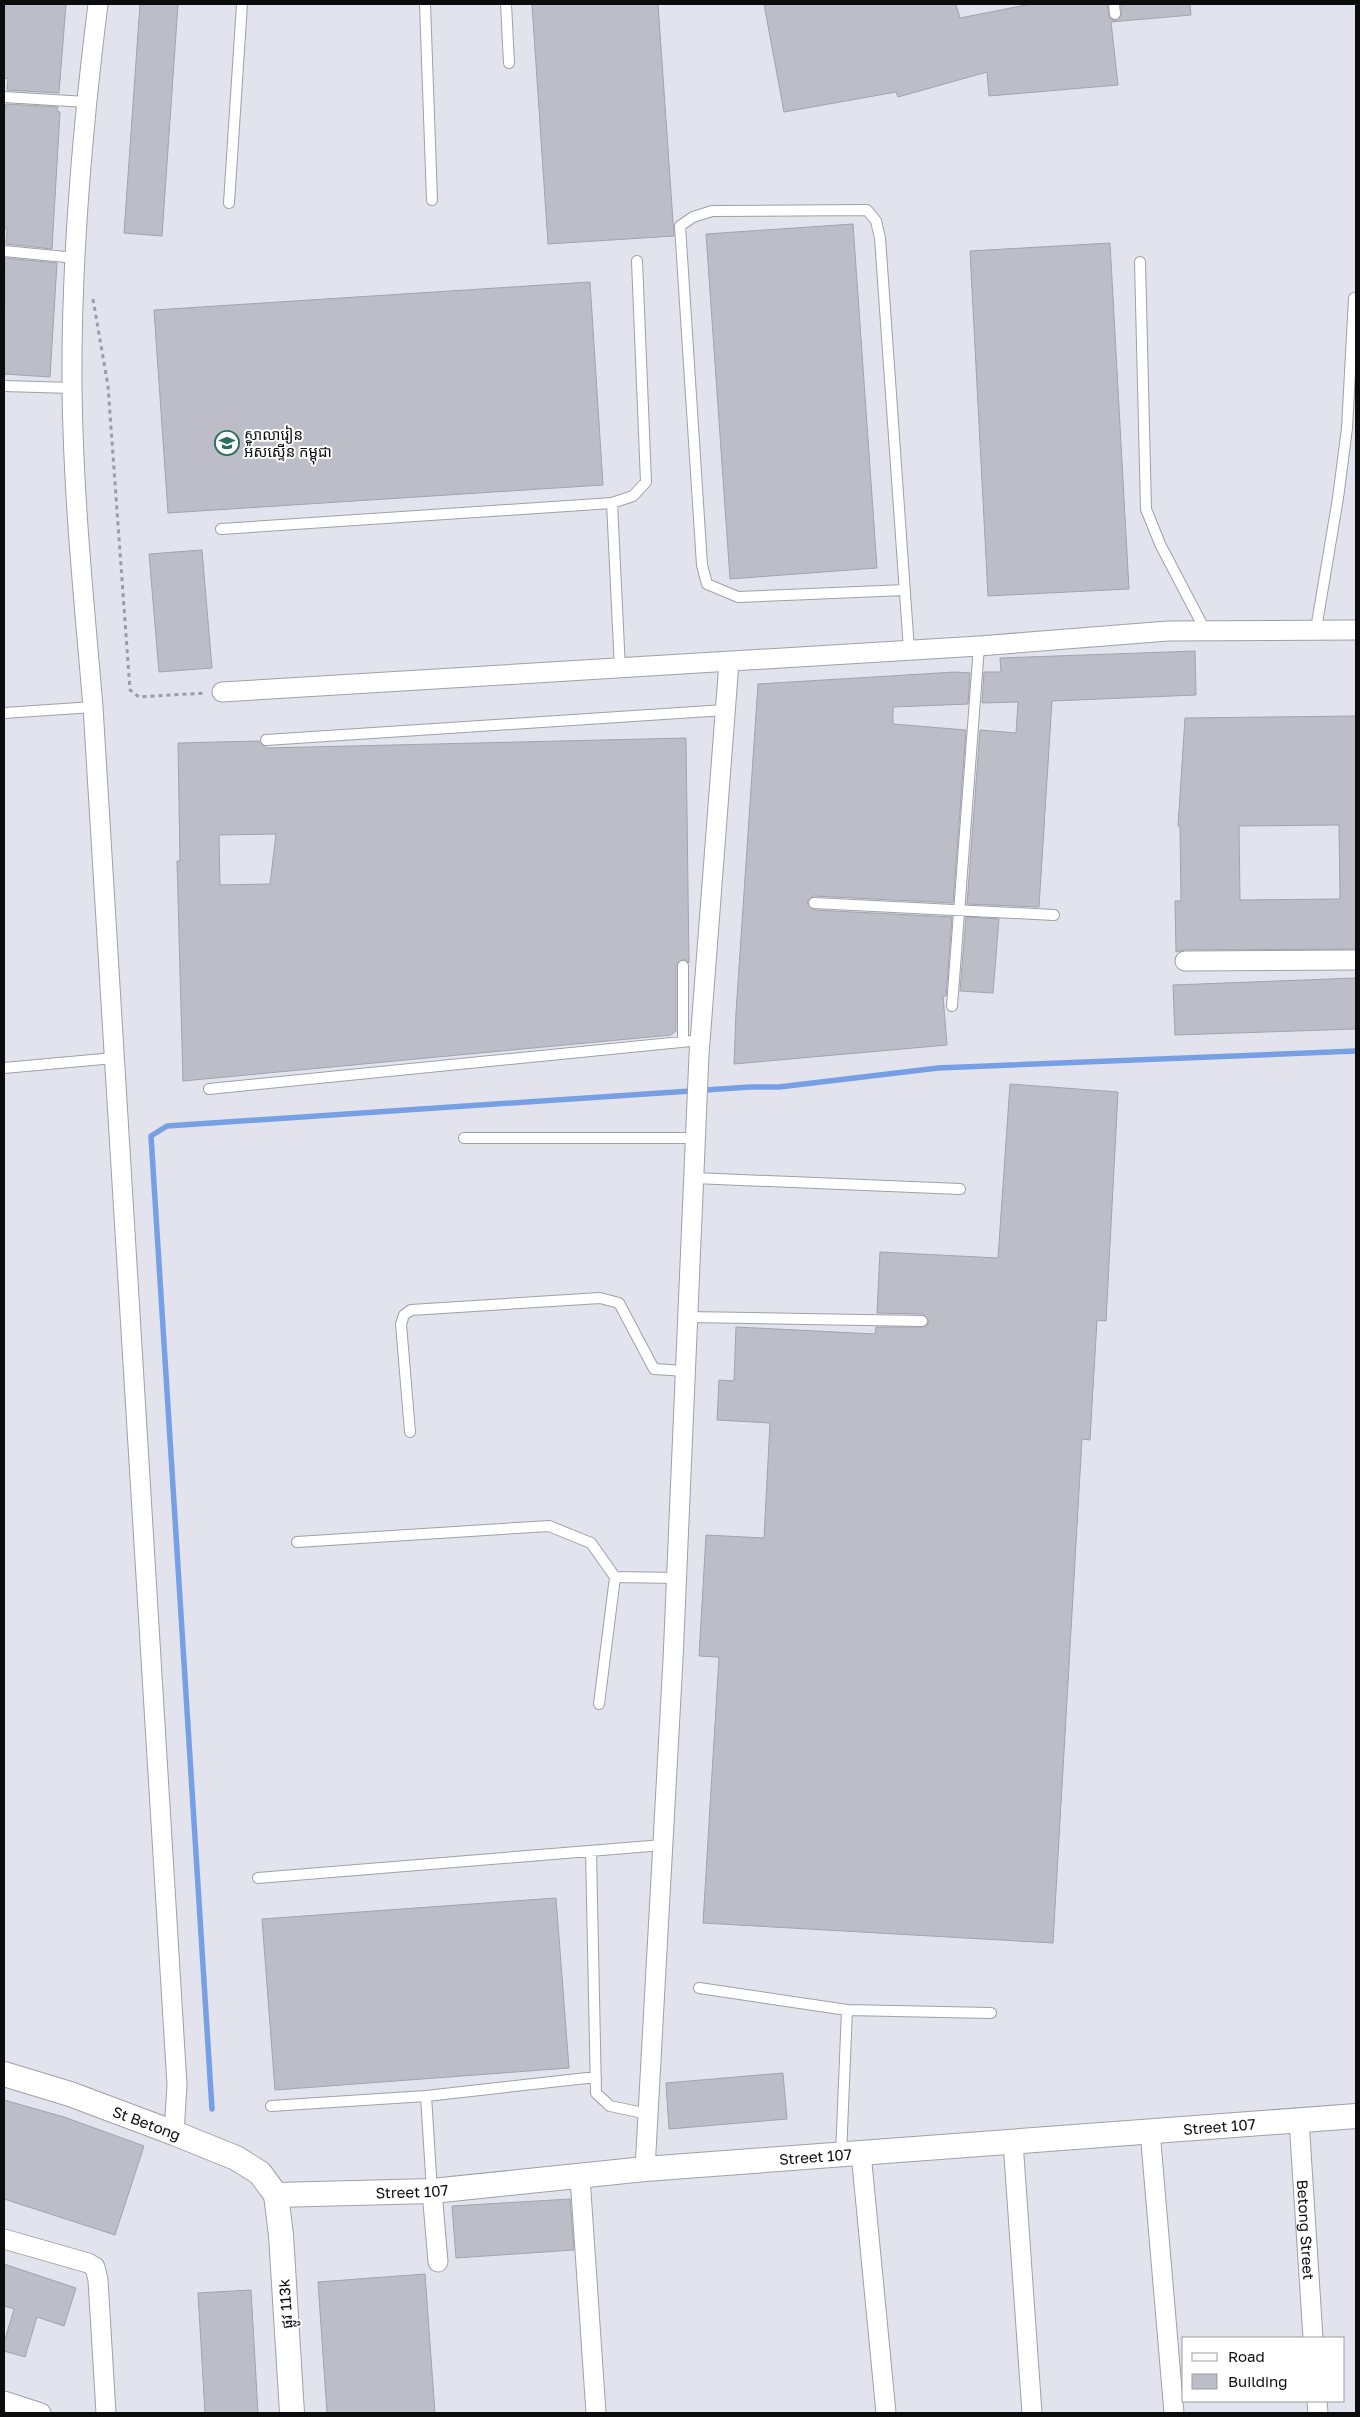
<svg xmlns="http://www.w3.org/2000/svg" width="1360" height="2417" font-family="'Golos Text','Noto Sans Khmer',sans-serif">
<rect width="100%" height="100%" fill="#e3e3ed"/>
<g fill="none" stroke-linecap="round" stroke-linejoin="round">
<path stroke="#76a0e3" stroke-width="5.5" d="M212,2109l-61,-973 16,-10 583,-39h29l159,-19 418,-17"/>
</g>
<path fill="#bcbdc6" stroke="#a2a3ac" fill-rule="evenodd" d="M4,4h62l-7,89 -52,-3 1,-11 -4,-1z
M140,4h38l-16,232 -38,-3z
M532,4h126l16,232 -126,8z
M764,4h192l4,14 71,-14h76l2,14 6,3 6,-5v-12h69l1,11 -80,7 7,63 -129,11 -2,-24 -89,25 -2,-5 -112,20z
M6,104l52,3 -1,4 3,1 -8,137 -46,-5 1,-15 -3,-1v-117z
M853,224l24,344 -147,11 -24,-345z
M1110,243l19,346 -141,7 -18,-345z
M5,258l52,5 -7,114 -46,-3z
M590,282l13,203 -435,28 -14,-203z
M202,550l10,118 -53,4 -10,-118z
M1195,651l1,44 -144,6 -13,206 -72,-3 13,-174 36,3 2,-31 -36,1 2,-31h17l-1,-14z
M955,672l15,1 -2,31 -75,3v17l73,6 -13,173 -139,-7 -5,3 -2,4 7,7 138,7 -6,79h-3l4,49 -213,19 2,-52 22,-328z
M1356,716v233l-171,1 -9,2 -1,-51h6l-1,-75h-2l7,-108zM1339,825l1,74 -100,1 -1,-74z
M686,738l3,225 -6,-4 -7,7v65l-5,4 -488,46 -6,-220h3l-2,-118 81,-2 8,7zM276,834l-6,50 -50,1 -1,-50z
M966,917l33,2 -6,74 -33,-2z
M1356,978v51l-181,6 -2,-50z
M1010,1084l108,8 -12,229 -9,-1 -7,120 -8,-1 -29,504 -350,-20 16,-266 -20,-1 7,-121 58,3 6,-115 -53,-3 2,-40 15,1 2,-54 139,7 1,-7h50l3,-6 -6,-7 -46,-1 3,-61 118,6z
M556,1898l13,170 -294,22 -13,-171z
M783,2073l4,46 -118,10 -3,-46z
M4,2100l60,17 80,29 -29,89 -111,-36z
M570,2199l4,51 -118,8 -4,-52z
M4,2264l72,24 -12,38 -27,-9 -12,40 -21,-6v-8l10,-34 -10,-3z
M425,2274l10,139h-108l-9,-131z
M251,2290l7,123h-53l-7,-120z"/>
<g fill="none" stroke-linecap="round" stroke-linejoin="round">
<defs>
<path id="service" d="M425,4l7,196
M506,4l3,59
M1114,4l1,10
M4,97l82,5
M229,203l13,-199
M4,251l72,7
M1140,262l6,247 14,35 45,86
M4,386l68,2
M612,503l8,166
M221,529l391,-26 21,-7 13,-14 -9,-221
M905,590l-167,7 -31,-13 -5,-19 -22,-339 13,-9 19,-6 155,-1 9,11 4,17 29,412
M1316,629l22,-131 9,-70 7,-130
M4,713l89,-6
M266,740l459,-30
M814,903l240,12
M683,966v76
M952,1006l27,-360
M4,1068l110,-10
M209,1089l492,-49
M464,1138h232
M694,1178l266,11
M688,1317l234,4
M410,1432l-9,-108 3,-9 7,-5 189,-12 19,5 35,66 32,2
M297,1542l252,-16 42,17 24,34 62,1
M599,1704l16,-127
M591,1851l5,242 14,13 38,8
M258,1878l405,-33
M699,1988l148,22 -6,145
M847,2010l144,3
M426,2096l170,-19
M271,2106l155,-10 6,95"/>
<g id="minor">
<path d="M98,4c-16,127 -27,255 -26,383 1,107 12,214 21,320l84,1378 -3,48"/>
<path d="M222,692l757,-46 189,-15 188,-1"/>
<path d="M1185,961l171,-1"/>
<path id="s1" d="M1299,2120l14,218"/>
<path d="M1150,2131l24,282"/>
<path d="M1013,2142l19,271"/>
<path d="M861,2153l25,260"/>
<path d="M645,2169l28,-509 26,-605 30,-393"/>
<path d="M580,2177l16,236"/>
<path d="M432,2191l6,71"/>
<path d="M4,2239l84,24 7,4 3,13 8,133"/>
<path d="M4,2401l37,12"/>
<path d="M1317,2401l1,12"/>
</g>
<g id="tertiary">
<path id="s2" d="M4,2074l66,20 104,39 62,25 24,15 16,22 5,40 11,178"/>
<path id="s3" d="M276,2195l156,-4 213,-22 711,-53"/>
</g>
</defs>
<use href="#service" stroke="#9fa0a8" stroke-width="12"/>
<use href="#minor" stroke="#9fa0a8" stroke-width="21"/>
<use href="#tertiary" stroke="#9fa0a8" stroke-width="26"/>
<path stroke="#9c9ca3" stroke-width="3" stroke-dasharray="4 4" stroke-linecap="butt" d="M93,299l15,87 22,304 9,7 66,-4"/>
<use href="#service" stroke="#fff" stroke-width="10"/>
<use href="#minor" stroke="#fff" stroke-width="19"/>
<use href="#tertiary" stroke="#fff" stroke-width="24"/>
</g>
<defs>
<symbol id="school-ring" viewBox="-11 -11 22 22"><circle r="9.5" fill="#fff" stroke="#2b6e5f" stroke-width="1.5"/><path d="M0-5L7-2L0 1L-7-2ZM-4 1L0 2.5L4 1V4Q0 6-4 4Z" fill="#2b6e5f"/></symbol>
</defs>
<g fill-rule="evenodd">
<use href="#school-ring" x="213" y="429" width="28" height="28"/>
</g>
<g text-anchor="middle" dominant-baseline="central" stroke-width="4" stroke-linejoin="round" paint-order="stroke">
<g font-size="15" fill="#0c0c0f" stroke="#fff" text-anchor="start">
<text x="244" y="434">សាលារៀន<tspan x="244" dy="17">អ៉ិសស្ទើន កម្ពុជា</tspan></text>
</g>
<g font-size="15" fill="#0c0c0f" stroke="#fff">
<text stroke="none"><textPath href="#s2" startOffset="151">St Betong</textPath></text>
<text stroke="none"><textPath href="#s3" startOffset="946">Street 107</textPath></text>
<text stroke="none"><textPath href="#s3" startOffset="541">Street 107</textPath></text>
<text stroke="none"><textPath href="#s3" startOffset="136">Street 107</textPath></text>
<text stroke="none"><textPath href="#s1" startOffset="110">Betong Street</textPath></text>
<text transform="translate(285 2304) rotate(-94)">ផ្លូវ 113k</text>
</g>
</g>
<rect width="1360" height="2417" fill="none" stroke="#0c0c0f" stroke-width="10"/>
<rect x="1182" y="2337" width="162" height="65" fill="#ffffff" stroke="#9e9e9f"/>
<rect x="1192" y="2353" width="25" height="8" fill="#ffffff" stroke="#9e9e9f"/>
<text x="1228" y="2362" font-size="15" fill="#0c0c0f">Road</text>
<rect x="1192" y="2374" width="25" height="15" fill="#bcbdc6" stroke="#9e9e9f"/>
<text x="1228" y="2387" font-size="15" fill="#0c0c0f">Building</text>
</svg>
